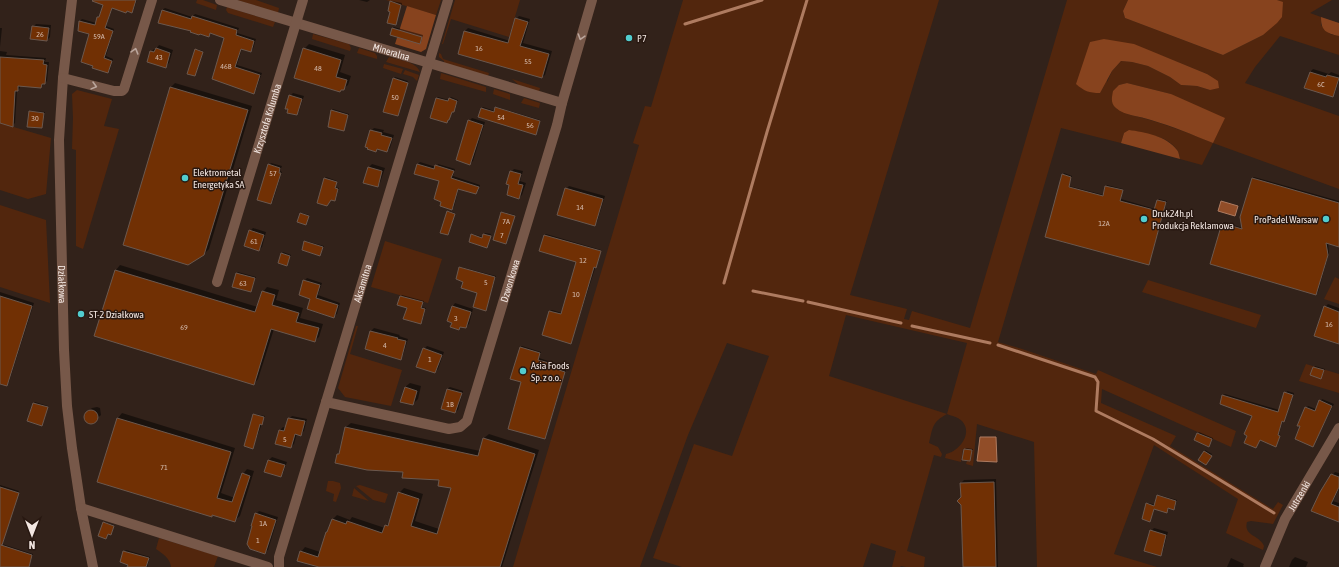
<svg xmlns="http://www.w3.org/2000/svg" width="1339" height="567" font-family="'Asap Condensed',sans-serif">
<rect width="100%" height="100%" fill="#32221a"/>
<path fill="#52260d" fill-rule="evenodd" d="M197,0h6l14,5 -1,5 -20,-7z
M237,0h19l23,8 -1,5z
M386,0h55l-5,15z
M455,0h65l-11,37 -58,-18 -8,25h-1z
M683,0h256l-89,295 57,14 -3,10 5,1 3,-9 58,17 97,-328h61l-5,11 2,7 98,37 40,-20 20,-32 -6,-3h55l-22,13 11,4v8l9,9 9,2v19l-59,-19 -25,31 -10,16 94,33v73l-126,-46 -11,22 -22,-6c-1,-3 -1,-7 -3,-9 -11,-17 -36,-16 -53,-17l-3,10 -60,-15 -63,214 24,7 74,25 2,-4 138,61 -5,16 -129,-58 -1,14 75,33 -6,10 103,63 5,-7 5,3 -10,19 -22,-3 -4,1c-4,14 13,13 17,24l-1,4 -37,-17 12,-34 -84,-54 -40,109 43,13h-120l-3,-125 -57,-18 -4,42 -7,-2 1,-3h3l2,-11 -9,-1 -2,13 -16,-4 1,-4c14,-3 27,-21 16,-33 -4,-4 -10,-5 -15,-7 -15,8 -14,13 -18,29l9,4 4,7 -1,3 -7,-2 -27,96 18,6 -1,10h-18l-5,-1 -1,1h-8l4,-16 -25,-8 -8,24h-181l-29,-9 41,-114 38,12 37,-100 -42,-13 -39,92 -48,132h-127l126,-422 -6,-2 12,-37 6,1zM1104,39l61,18 42,17 3,16 -13,-4 -16,-1 -11,-8 -22,-11 -16,-4 -11,-1 -9,10 -5,11zM1127,83l44,11 42,49c-28,-12 -56,-22 -86,-29l-8,-29zM846,315l121,28 -20,71 -118,-38z
M227,7l48,15 -2,5 -45,-14 -2,-3z
M313,34l36,10 2,4 -1,3 -38,-12z
M359,48l16,5 2,3v3l-20,-6z
M439,53l2,1 2,5 46,14 -1,3 -44,-13v-2l-5,-4z
M389,57c9,3 27,4 31,15l-34,-10z
M384,64l19,5 -2,5 -18,-6z
M405,70l14,5 -2,6 -4,-4 -10,-3z
M441,73l45,14v5l-46,-13z
M512,79l28,9 -1,4 -20,-7z
M494,89l16,5v6l-17,-6z
M77,90l35,9 -8,27 15,3 -36,120 -7,-3v-96l-4,-1 1,-31 -1,-24z
M524,98l16,5 -1,5 -18,-5z
M0,123l51,15 -5,56 -18,5 -28,-9z
M0,205l46,15 4,83 -50,-16z
M385,241l57,18 -14,44 -57,-16z
M1335,277l4,2v25l-15,-5z
M1148,280l113,35 -5,13 -114,-36z
M356,326h2l-8,28 52,16 -11,36 -46,-9 -7,-9z
M1306,364l33,10v19l-40,-12z
M328,481h5l7,2 1,5 -5,14 -3,-1 1,-7 -8,-3z
M360,485l28,9 -3,9 -12,-3 -17,-14z
M354,488l15,13 -17,-5z
M159,538l59,18 -4,11h-43c-1,-9 -8,-13 -15,-18z"/>
<path fill="#87431e" d="M1128,0h149l6,2 -1,15 -5,6 -14,12 -40,20 -98,-37 -2,-7z
M407,6l29,9 -10,34 -5,3 -26,-8z
M1321,17l18,6v13c-13,-3 -18,-5 -18,-19z
M1104,39l30,5 73,30 11,7 1,7 -9,2 -13,-4 -16,-1 -11,-8 -22,-11 -16,-4 -11,-1 -9,10 -12,22c-11,0 -16,-2 -24,-9l14,-42z
M1127,83l44,11 54,24 -12,25c-20,-8 -41,-17 -62,-23 -11,-4 -26,-4 -35,-12 -6,-5 -4,-11 -3,-17l6,-6z
M1129,130c15,2 38,6 48,20 2,2 2,6 3,9l-59,-16 3,-10z"/>
<path fill="#914d28" stroke="#ae7b60" d="M1221,201l17,5 -3,10 -17,-5z
M980,437h16l1,25 -20,-1z"/>
<path fill="#0007" d="M105,0h32l-3,9 -2,2 -19,-4 -7,19 8,3 -8,27 7,3 -3,11 -2,2 -17,-38 -11,-13 2,-2 14,4 4,-8z
M359,0h11l-3,2z
M392,1l10,2 -7,21 -3,-13 -1,-9z
M165,8l27,9 3,-3 44,14 -2,5 19,6 -3,10 -3,2 -8,-3 -5,17 25,8 -6,17 -2,2 -41,-14 13,-41 -15,-4 -3,3 -16,-6 -30,-20z
M519,16l11,3 -7,24 29,8 -7,24 -3,2 -83,-24 6,-22 3,-3 42,13 6,-22z
M36,24l15,1 -1,12 -3,3 -14,-13z
M394,27l29,8 -2,7 -1,1 -27,-15z
M0,28h2l-2,19z
M309,44l36,11 -5,17 11,4 -3,9 -5,4 -39,-40z
M159,45l14,5 -4,13 -3,3 -15,-14 3,-3h2z
M197,49l6,2 -7,23v-24z
M0,51l7,1 -1,3 40,3 -1,4h4l-2,19 -6,6 -21,-2v3l-3,3 -2,32 -3,3 -12,-4z
M1313,69l16,5 2,-2 8,3v6l-4,12 -3,3 -22,-24z
M395,77l13,4 -10,32 -4,-34z
M175,83l77,23 -43,143 -5,5 -34,-166z
M293,93l11,3 -5,15 -3,3 -6,-18z
M438,97l11,3 2,-3 7,3 -3,10 -2,1 -4,8 -12,-21z
M483,107l12,4 2,-4 43,13 -3,12 -1,2 -54,-26z
M333,109l16,5 -6,16 -11,-20z
M31,111l14,1 -3,15 -12,-15z
M472,118l13,4 -12,39 -3,3 -1,-43z
M374,128l10,2 -1,2 11,3 -4,13 -3,3 -9,-3 -3,3 -4,-20z
M420,162l16,5 2,-3 17,5 -2,7 27,9 -2,6 -2,2 -17,-5 -5,19 -2,2 -10,-8 -2,-20 -25,-8 3,-9z
M271,163l11,3 -2,5 2,1 -9,29 -2,2 -2,-38z
M372,164l13,4 -5,15 -3,3 -8,-19z
M514,169l9,2 -3,10 6,2 -4,12 -3,3 -8,-13v-13z
M1064,173l8,3 -3,10 35,9 3,-10 16,4 -2,10 34,10 4,-10 8,2 -18,63 -103,-27z
M326,177l11,4 -2,6 4,1 -3,11 -1,1 -4,-1 -4,6 -2,-27z
M1254,177l85,24v45l-11,-4 1,11 -11,39 -2,2 -94,-70 2,-2 19,6 9,-50z
M569,186l36,10 -8,26 -3,3 -28,-36z
M449,211l6,2 -7,21 -1,-22z
M503,212l12,3 -9,28 -4,-30z
M302,213l7,2 -2,8 -6,-9z
M253,228l13,4 -4,15 -3,3 -9,-19z
M485,233l6,1 -3,12 -16,-11 1,-1 10,3z
M546,234l55,16 -30,93 -28,-8 7,-24 2,-1 10,3 15,-52 -33,-26z
M306,241l18,5 -4,9 -15,-13z
M283,252l8,3 -4,9 -5,-10z
M120,265l138,42 5,-15 4,-5 12,3 -3,10 27,8 -3,10 23,6 -4,13 -5,4 -40,-12 -16,50 -4,5 -158,-48 20,-66z
M461,267l35,9 -10,34 -8,-18 -14,-11 -4,-13z
M238,272l18,5 -5,14 -14,-18z
M307,278l15,5 -4,12 22,8 -3,11 -3,2 -22,-18 -8,-17z
M0,292l34,11 -25,79 -3,3 -6,-2z
M402,295l22,6 -2,6 4,1 -4,14 -14,-15 -9,-3z
M455,303l18,6 -4,15 -3,3 -5,-1 -2,2 -6,-6v-16z
M1328,304l11,4v35l-14,-36z
M374,328l26,7 -1,1 9,3 -5,16 -3,3 -29,-27z
M427,346l17,6 -6,17 -3,3 -11,-23z
M522,346l19,6 -2,6 22,7 -1,3 6,2 -20,67 -2,1 -22,-56 -2,-35z
M1315,366l10,3 -4,9 -10,-3z
M410,383l11,3 -3,13 -5,5 -8,-17z
M450,387l13,4 -5,19 -3,2 -8,-23z
M1287,391l7,2 -9,26 -2,1 -4,14 1,1 -3,10 -1,1 -16,-7 -4,8 -2,-32 -31,-20 2,-1 54,16z
M1322,399l12,5 -21,42 -12,-20 5,-18 2,-2 8,3z
M35,402l13,4 -6,19 -8,-22z
M97,407l3,1 1,7 -8,7h-5l-3,-4 1,-5 6,-5z
M122,413l113,35 -14,45 14,5 8,-24 4,-5 7,2 -14,45 -5,4 -137,-39 20,-63z
M255,414l10,2 -12,31 1,-32z
M292,416l15,3 -3,12 -3,3 -4,-1 -3,11 -3,3 -14,-4 3,-13 3,-3 3,1 3,-9z
M351,423l129,28 4,-13 5,-4 50,16 -37,117h-182l-19,-15 4,-5 15,5 6,-20 3,-2 3,-10 5,-5 13,5 2,-3 33,11 5,-7 9,-28 5,-5 19,6 -8,27 24,8 14,-42 -13,-8 -102,-25 3,-3 5,-24z
M1199,432l14,6 -3,7 -15,-5z
M966,448l7,1 -3,11 -5,-11z
M1205,450l7,4 -5,8 -3,-11z
M272,457l15,5 -4,11 -3,3 -11,-16z
M1335,472l4,1v16l-6,12 6,2v18l-27,-10 20,-36z
M996,479l2,88h-35l-2,-84 3,-3z
M0,485l19,6 -17,53 31,10 -4,13h-29z
M1159,495l18,5 -2,8 -2,1 -4,-1 -3,4 -11,-4 -5,13 -3,-17 2,-1 7,2z
M259,511l19,6 -10,33 -3,2 -9,-38z
M105,522l9,3 -2,8 -1,1 -3,-1 -2,5 -2,-15z
M1154,528l14,4 -5,19 -3,3 -9,-23z
M126,550l24,7 -3,10h-19l1,-3 -5,-12z
M1295,557l13,5 -2,5h-17l3,-7z
M1231,558l13,6 -1,2 1,1h-17z"/>
<g fill="none" stroke-linecap="round" stroke-linejoin="round">
<path stroke="#ae7b60" stroke-width="3" d="M685,24l77,-24
M724,283l43,-151 40,-132
M753,291l50,10
M808,302l93,21
M912,326l78,17
M998,345l97,32 3,5 -2,29 57,28 121,74"/>
</g>
<path fill="#713004" stroke="#6b584e" d="M93,0h43l-4,13 -5,-2 -1,2 -14,-5 -7,20 8,3 -9,27 8,3 -4,12 -16,-5 1,-2 -12,-4 8,-28 -11,-3 1,-10 16,4 2,-8h2l4,-12 -11,-4z
M390,1l11,4 -5,20 -9,-2 3,-11 -2,-1z
M162,10l29,9 1,-3 45,14 -1,5 18,6 -3,11 -10,-3 -6,18 25,8 -6,19 -42,-15 12,-41 -14,-5 -1,4 -9,-3 -1,1 -9,-3 1,-1 -33,-8z
M515,18l13,4 -8,24 29,8 -7,24 -84,-24 6,-23 44,12z
M32,26l17,2 -2,13 -17,-2z
M392,28l30,9 -2,7 -30,-9z
M156,48l14,5 -4,15 -19,-6 3,-11 4,1z
M303,48l38,12 -5,17 11,3 -3,10h-3l-1,2 -46,-14z
M195,49l8,3 -8,24 -8,-2z
M0,57l44,3 -1,4 4,1 -2,19h-3l-1,4 -23,-2v5h-3l-2,36 -13,-4z
M1310,72l16,5 1,-2 12,3 -6,19 -29,-9z
M393,78l15,5 -10,33 -15,-4z
M170,87l78,23 -44,145 -16,10 -65,-20z
M289,95l13,4 -5,16 -10,-2 1,-4h-3z
M436,98l12,3 1,-3 8,3 -3,11h-2l-3,8h-1l-1,3 -17,-5z
M495,107l45,14 -4,14 -58,-18 3,-9 13,4z
M331,110l17,5 -4,16 -16,-4z
M29,111l15,2 -2,15 -15,-1z
M468,120l15,5 -13,40 -14,-5z
M370,130l12,3 -1,2 11,3 -5,14 -10,-3 -1,3 -9,-3 1,-1 -3,-1z
M268,164l12,4 -1,5h2l-10,31 -14,-4z
M417,164l17,5 1,-4 19,6 -3,7 28,9 -3,7 -18,-5 -6,21 -12,-4 1,-4 -7,-3 5,-18 -25,-7z
M368,167l14,4 -4,16 -15,-4z
M510,171l11,3 -3,10 5,1 -4,14 -12,-4 2,-10 -3,-1z
M1062,174l9,3 -2,10 34,9 2,-10 18,4 -3,11 34,9 3,-10 9,2 -17,63 -104,-28z
M324,178l13,4 -2,6 3,1 -3,12 -4,-1 -4,6 -10,-3z
M1252,178l87,25v44l-13,-4 2,12 -12,40 -106,-31 12,-41 20,6 -2,-12z
M565,188l38,11 -8,27 -38,-11z
M447,211l8,3 -7,21 -8,-2z
M501,212l14,4 -9,28 -13,-4z
M300,213l9,3 -3,9 -9,-3z
M249,230l15,5 -5,16 -15,-5z
M471,234l11,4 1,-4 8,2 -4,12 -18,-6z
M544,235l57,16 -5,17 -2,-1 -23,77 -29,-9 7,-24 12,3 15,-52 -37,-11z
M304,241l19,6 -3,9 -18,-6z
M281,253l9,3 -3,10 -9,-3z
M459,267l36,10 -9,34 -13,-4 4,-14 -16,-5 2,-6 -7,-3z
M115,270l140,42 7,-21 13,4 -3,10 27,8 -3,9 23,6 -4,14 -44,-13 -17,56 -160,-49z
M236,273l19,5 -4,14 -19,-5z
M303,280l17,5 -4,13 22,7 -4,13 -27,-9 3,-10 -11,-4z
M0,296l32,10 -25,80 -7,-2z
M400,296l23,6 -2,6 4,1 -4,15 -18,-5 4,-11 -10,-3z
M452,306l19,6 -5,16 -6,-1 -1,3 -9,-3 2,-4 -5,-2z
M1324,306l15,6v32l-25,-8z
M370,331l28,7 -1,1 9,2 -5,19 -36,-11z
M520,347l20,6 -2,7 22,6 -1,4 6,2 -20,67 -37,-10 13,-47 -11,-3z
M423,348l19,7 -7,18 -19,-6z
M1313,367l11,3 -3,9 -11,-4z
M405,387l12,4 -4,14 -13,-3z
M447,389l15,4 -7,20 -14,-4z
M1284,392l9,3 -9,27 -2,-1 -4,14 2,1 -4,11 -16,-7 -4,8 -12,-5 3,-7 -3,-2 8,-18 -32,-12 2,-9 56,17z
M1319,400l13,6 -19,41 -18,-8 5,-13h-3l8,-19 10,4z
M33,403l15,4 -6,19 -15,-5z
M84 417a7 7 0 1 1 14 0a7 7 0 1 1-14 0Z
M253,414l11,3 -2,8 -2,-1 -7,25 -9,-3z
M117,418l114,34 -14,46 15,4 10,-29 8,3 -15,46 -23,-7v2l-115,-35z
M288,418l17,3 -4,15 -6,-2 -4,14 -16,-4 4,-14 5,1z
M345,427l133,29 5,-18 52,16 -35,113h-181l-22,-6 3,-10 18,6 8,-25h1l5,-13 14,5 1,-3 35,12 3,-8 3,1 10,-34 21,7 -8,27 26,8 14,-46 -13,-2 1,-6 -37,-2 1,-6 -36,-2 -32,-7 2,-9h2z
M1197,433l15,6 -3,8 -15,-7z
M964,449l8,1 -2,11 -8,-1z
M1204,451l8,5 -6,9 -8,-5z
M268,460l17,5 -4,12 -17,-5z
M1331,474l8,3v10l-8,17 8,3v15l-28,-11 9,-19z
M994,482l2,85h-33l-2,-62 -4,-4 4,-4 -1,-14z
M0,487l19,6 -17,52h-1l31,10 -3,12h-29z
M1157,495l19,6 -2,9 -6,-2 -1,5 -13,-4 -4,13 -8,-3 4,-16 8,3z
M255,513l21,7 -11,34 -15,-5 -3,-5 5,-18h-1z
M103,522l11,4 -3,9 -3,-1 -2,5 -8,-3z
M1150,530l16,5 -5,21 -17,-5z
M123,551l26,7 -3,9h-19l1,-2 -8,-3z"/>
<g fill="none" stroke-linecap="round" stroke-linejoin="round">
<g stroke="#775849" stroke-width="10">
<path id="s1" d="M72,0l-9,78 -4,62 5,210 3,56 5,42 9,60 12,59"/>
<path id="s2" d="M220,0l342,103"/>
<path d="M63,78l51,13h8l2,-2 28,-89"/>
<path id="s3" d="M217,282l86,-282"/>
<path id="s4" d="M326,402l123,27 11,-2 7,-6 90,-296 5,-22 30,-103"/>
<path d="M81,508l187,59"/>
<path id="s5" d="M279,567v-10l169,-557"/>
<path id="s6" d="M1265,567l20,-48 54,-91"/>
</g>
</g>
<defs><path id="oneway-chevron" d="M-2-3.5L2.5 0L-2 3.5" fill="none" stroke-width="1.6" stroke-linecap="round" stroke-linejoin="round"/></defs>
<g stroke="#bba69d">
<use href="#oneway-chevron" transform="translate(581 37) rotate(107)"/>
<use href="#oneway-chevron" transform="translate(135 51) rotate(-74)"/>
<use href="#oneway-chevron" transform="translate(94 86) rotate(15)"/>
</g>
<g fill="#52cdcf" stroke="#281811" stroke-width="1.5">
<circle cx="629" cy="38" r="4"/>
<circle cx="185" cy="178" r="4"/>
<circle cx="1144" cy="219" r="4"/>
<circle cx="1326" cy="219" r="4"/>
<circle cx="81" cy="314" r="4"/>
<circle cx="523" cy="371" r="4"/>
</g>
<g text-anchor="middle" dominant-baseline="central" stroke-width="3" stroke-linejoin="round" paint-order="stroke">
<g font-size="8" fill="#d2b8aa">
<text x="40" y="34">26</text>
<text x="99" y="36">59A</text>
<text x="479" y="48">16</text>
<text x="159" y="57">43</text>
<text x="528" y="61">55</text>
<text x="226" y="66">46B</text>
<text x="318" y="68">48</text>
<text x="1321" y="84">6C</text>
<text x="395" y="97">50</text>
<text x="501" y="117">54</text>
<text x="35" y="118">30</text>
<text x="530" y="125">56</text>
<text x="273" y="173">57</text>
<text x="580" y="207">14</text>
<text x="506" y="221">7A</text>
<text x="1104" y="223">12A</text>
<text x="502" y="235">7</text>
<text x="254" y="241">61</text>
<text x="583" y="260">12</text>
<text x="486" y="282">5</text>
<text x="243" y="283">63</text>
<text x="576" y="294">10</text>
<text x="456" y="318">3</text>
<text x="1329" y="324">16</text>
<text x="184" y="327">69</text>
<text x="385" y="345">4</text>
<text x="430" y="359">1</text>
<text x="450" y="404">1B</text>
<text x="285" y="439">5</text>
<text x="164" y="467">71</text>
<text x="263" y="523">1A</text>
<text x="258" y="540">1</text>
</g>
<g font-size="10" fill="#f2e6e1" stroke="#281811" text-anchor="start">
<text x="637" y="38">P7</text>
<text x="193" y="172">Elektrometal<tspan x="193" dy="12">Energetyka SA</tspan></text>
<text x="1152" y="213">Druk24h.pl<tspan x="1152" dy="12">Produkcja Reklamowa</tspan></text>
<text x="1318" y="219" text-anchor="end">ProPadel Warsaw</text>
<text x="89" y="314">ST-2 Działkowa</text>
<text x="531" y="365">Asia Foods<tspan x="531" dy="12">Sp. z o.o.</tspan></text>
</g>
<g font-size="10" fill="#f2e6e1" stroke="#281811">
<text stroke="none"><textPath href="#s2" startOffset="179">Mineralna</textPath></text>
<text stroke="none"><textPath href="#s3" startOffset="171">Krzysztofa Kolumba</textPath></text>
<text stroke="none"><textPath href="#s4" startOffset="293">Dzwonkowa</textPath></text>
<text stroke="none"><textPath href="#s5" startOffset="296">Aksamitna</textPath></text>
<text stroke="none"><textPath href="#s1" startOffset="285">Działkowa</textPath></text>
<text stroke="none"><textPath href="#s6" startOffset="79">Jutrzenki</textPath></text>
</g>
</g>
<g transform="translate(32 535) rotate(180)" stroke="#281811" stroke-width="3" paint-order="stroke">
<path d="M0-3L7 15L0 10L-7 15Z" fill="#f2e6e1"/>
<text y="-6" font-size="11" font-weight="bold" text-anchor="middle" fill="#f2e6e1">N</text>
</g>
</svg>
